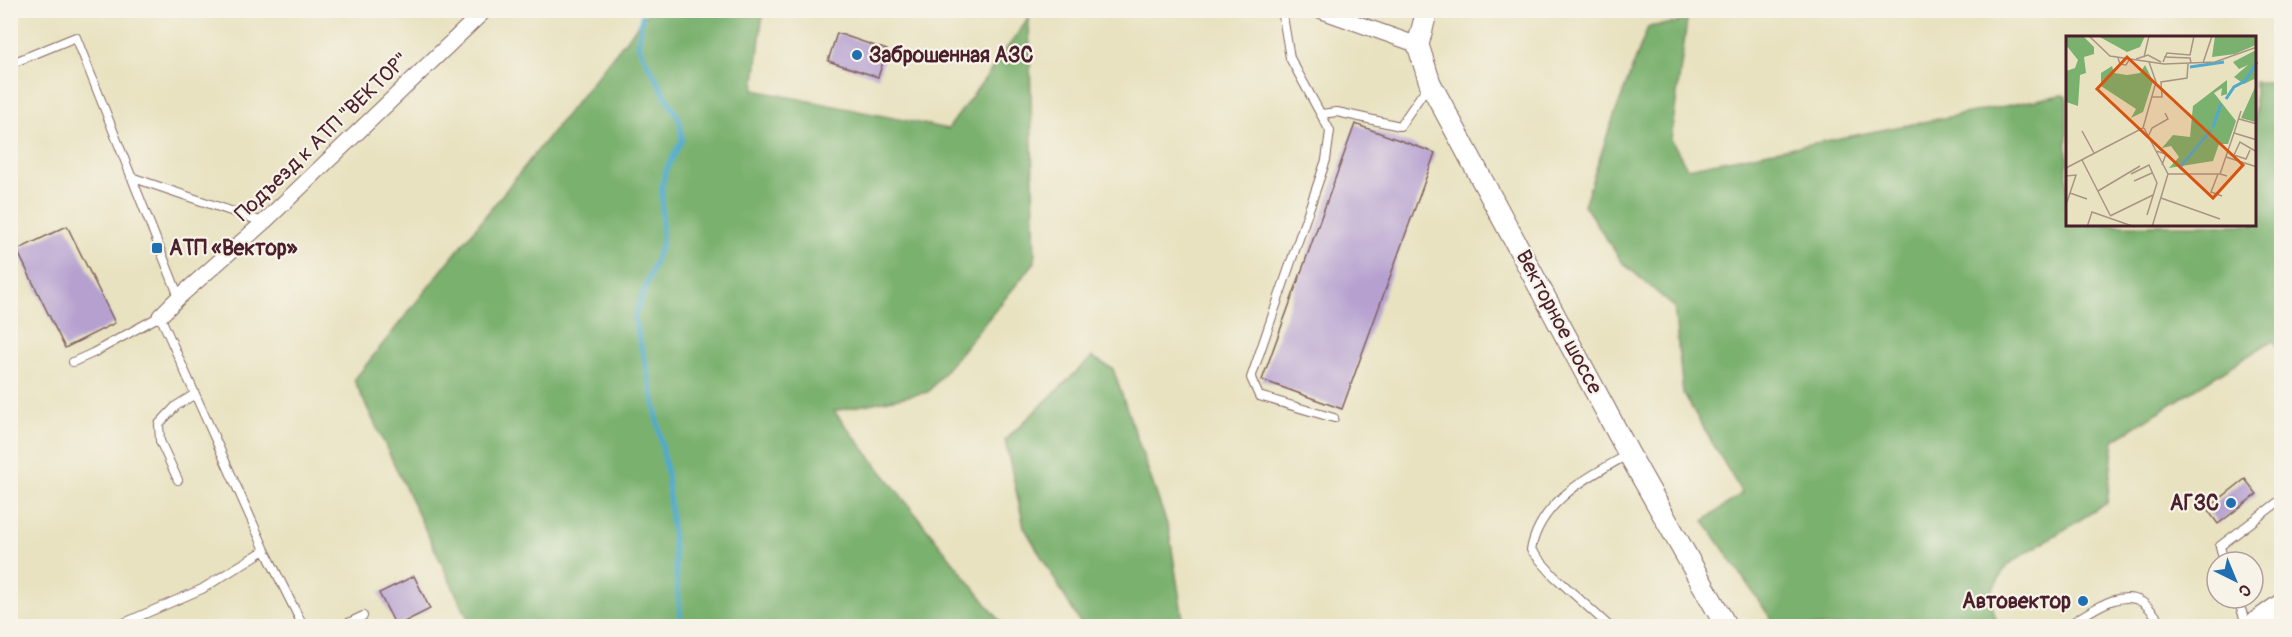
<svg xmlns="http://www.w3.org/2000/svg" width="2292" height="637" font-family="Pangolin,sans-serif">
<rect width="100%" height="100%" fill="#f7f3e8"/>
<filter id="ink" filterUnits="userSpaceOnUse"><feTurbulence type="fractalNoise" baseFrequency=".0167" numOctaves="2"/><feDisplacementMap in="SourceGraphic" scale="12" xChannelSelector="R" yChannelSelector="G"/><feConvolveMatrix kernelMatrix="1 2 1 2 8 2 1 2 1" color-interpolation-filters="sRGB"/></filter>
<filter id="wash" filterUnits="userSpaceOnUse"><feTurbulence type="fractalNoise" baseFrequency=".008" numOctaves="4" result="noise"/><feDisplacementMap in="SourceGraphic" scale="24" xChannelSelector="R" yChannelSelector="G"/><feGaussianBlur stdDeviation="1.35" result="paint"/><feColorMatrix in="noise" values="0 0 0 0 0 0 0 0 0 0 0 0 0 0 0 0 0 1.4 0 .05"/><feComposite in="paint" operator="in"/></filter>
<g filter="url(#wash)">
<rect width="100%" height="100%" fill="#e8e2c0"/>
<path fill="#7ab16e" stroke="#62684c" stroke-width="1.5" d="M649,11h114l-9,79 194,39 81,-111 6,244 -107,130 -94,19 170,215h-537l3,-3 -116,-243z
M1687,21l-16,118 16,29 374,-73 6,1v129h187l1,-143h26v271l-8,-13 -159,100 -7,63 -100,62 -18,30 9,31h-222l-72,-105 38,-28 -59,-100 -9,-86 -52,-45 -38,-57 26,-78 38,-100z
M1092,357l21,12 56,161 15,96h-102l-58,-99 -19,-87z"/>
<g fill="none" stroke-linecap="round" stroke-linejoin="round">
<path stroke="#4faacd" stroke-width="5" d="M642,15c0,11 -4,21 -3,33l41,73 2,19 -16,30 -4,15v58l-28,75 18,72 15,84 14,152"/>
</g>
<g id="blocks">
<path fill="#b6a0d0" d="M837,33l50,17 -9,27 -50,-16z
M1355,124l80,29 -93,256 -80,-29z
M67,226l48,97 -50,25 -48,-98z
M2245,479l12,15 -39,30 -11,-15z
M414,576l16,33 -34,17 -17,-33z"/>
</g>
</g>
<g filter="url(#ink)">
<use href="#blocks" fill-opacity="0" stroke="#81635f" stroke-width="1.5"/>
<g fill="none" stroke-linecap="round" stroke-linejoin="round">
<defs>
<path id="lane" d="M1282,10l8,48 40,73 -4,29 -75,218 8,18 75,22
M10,64l66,-27 103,260
M1321,114l16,-2 63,14 29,-42
M131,177l132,45
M73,362l20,-9 67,-37 105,234 38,76
M178,480l-18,-39 -1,-17 17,-18 19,-12
M2224,562l-4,-16 62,-47
M2237,598l10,28
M2073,622c19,-11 46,-33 69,-20 8,5 16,17 22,24
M117,626l85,-37 63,-39
M342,626l21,-10
M1609,626l-55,-50 -23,-26c9,-49 56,-72 96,-95"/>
<path id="street" d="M1319,10l99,35
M160,316l19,-19 85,-75 221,-212"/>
<path id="secondary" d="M1427,10l-9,35 12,38 199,371 97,172
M2251,626l31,-22"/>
</defs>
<use href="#lane" stroke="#81635f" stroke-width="10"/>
<use href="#street" stroke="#81635f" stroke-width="17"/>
<use href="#secondary" stroke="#81635f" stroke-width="23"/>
<use href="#lane" stroke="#fff" stroke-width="8"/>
<use href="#street" stroke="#fff" stroke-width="15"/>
<use href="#secondary" stroke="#fff" stroke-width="21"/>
</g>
</g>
<g fill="#1f6fb2" stroke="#f7f3e8" stroke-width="2">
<circle cx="857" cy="55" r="6"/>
<rect x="151" y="242" width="12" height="12" rx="3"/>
<circle cx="2231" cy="503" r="6"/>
<circle cx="2083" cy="601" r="6"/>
</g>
<g text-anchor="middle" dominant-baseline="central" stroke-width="4.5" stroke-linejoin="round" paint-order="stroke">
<g font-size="21" font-weight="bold" fill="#4a1f2b" stroke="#f7f3e8" text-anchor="start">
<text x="869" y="55">Заброшенная АЗС</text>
<text x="169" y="248">АТП «Вектор»</text>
<text x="2219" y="503" text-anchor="end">АГЗС</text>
<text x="2071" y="601" text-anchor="end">Автовектор</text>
</g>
<g font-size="21" fill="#4a1f2b" stroke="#f7f3e8">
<text transform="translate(322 137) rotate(-44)">Подъезд к АТП "ВЕКТОР"</text>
<text transform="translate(1559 322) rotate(62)">Векторное шоссе</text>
</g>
</g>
<g transform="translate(2066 36)">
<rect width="190" height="190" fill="#e8e2c0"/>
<path d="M0,0h17l11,11v7l-10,3 2,16 -6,2 -2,31 -12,-4v-31l9,-3 3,-8 -12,-15zM32,0h47l-5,11 -13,5zM149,0h41v9l-21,9 -23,3zM190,14v33l-2,-4 -10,5 -10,-7 14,-12 -9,4 -6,-7zM46,30l2,7 13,2 13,-2 5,-8 8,16 -10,31 -12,6 5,-9 -35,-23v-13zM161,44v14l-6,2 1,-8 -8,5 22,28 -8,23h-9l-6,17 -44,7 10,-11 -8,-11 -9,2 11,-13 17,2 3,-31zM190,49l1,34 -2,3 -14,-4z" fill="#7ab16e"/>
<path fill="none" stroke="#4faacd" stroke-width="3" d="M124,31l34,-5M160,63l8,-12 11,-6 12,-19M147,91l8,-23M115,130l30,-36"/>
<path fill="none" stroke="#a99484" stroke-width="1.5" d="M23,0l21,20 54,8 51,-2 42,-15M78,21l5,-21M98,21l26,1 1,5M52,22l2,6 6,1 3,-5M70,23l12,-4 13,7M97,26l4,-9 23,2 4,-19M137,27l9,-27M86,61h10l-1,-15 26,-4 1,-14M173,83l18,5M78,92l24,46M16,95l12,22M168,97l7,-22M82,101l4,-9 16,-9 -3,-6M184,114l-4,9 -12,-4 6,-13 17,10M90,115l10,3 -4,11M160,121l31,10M16,124l28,55M0,132l77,-40 13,-46 -7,-20M65,138l18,-9 8,18 -10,32M102,138h52M152,138l-7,18 11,4M0,140l10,-1 -9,27M161,140l-7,-2 14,-41 23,7M68,145l18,-8M32,155l42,-25M4,157l17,6M95,162l59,21M44,180l43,-21M21,191l5,-15 43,15M86,191l16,-53"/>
<path fill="#d8530f" fill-opacity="0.15" stroke="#d8530f" stroke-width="3" d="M61,21l116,108 -30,33 -116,-109z"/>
<rect width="190" height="190" fill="none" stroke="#4a1f2b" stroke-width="3"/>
</g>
<rect width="2292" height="637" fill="none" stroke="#f7f3e8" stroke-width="36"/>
<g transform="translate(2235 580) rotate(137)"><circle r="28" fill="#f7f3e8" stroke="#b29e9c" stroke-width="1.5"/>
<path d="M0-4.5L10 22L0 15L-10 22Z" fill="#1f6fb2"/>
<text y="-9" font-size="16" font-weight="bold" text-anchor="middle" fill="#4a1f2b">С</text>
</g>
</svg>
